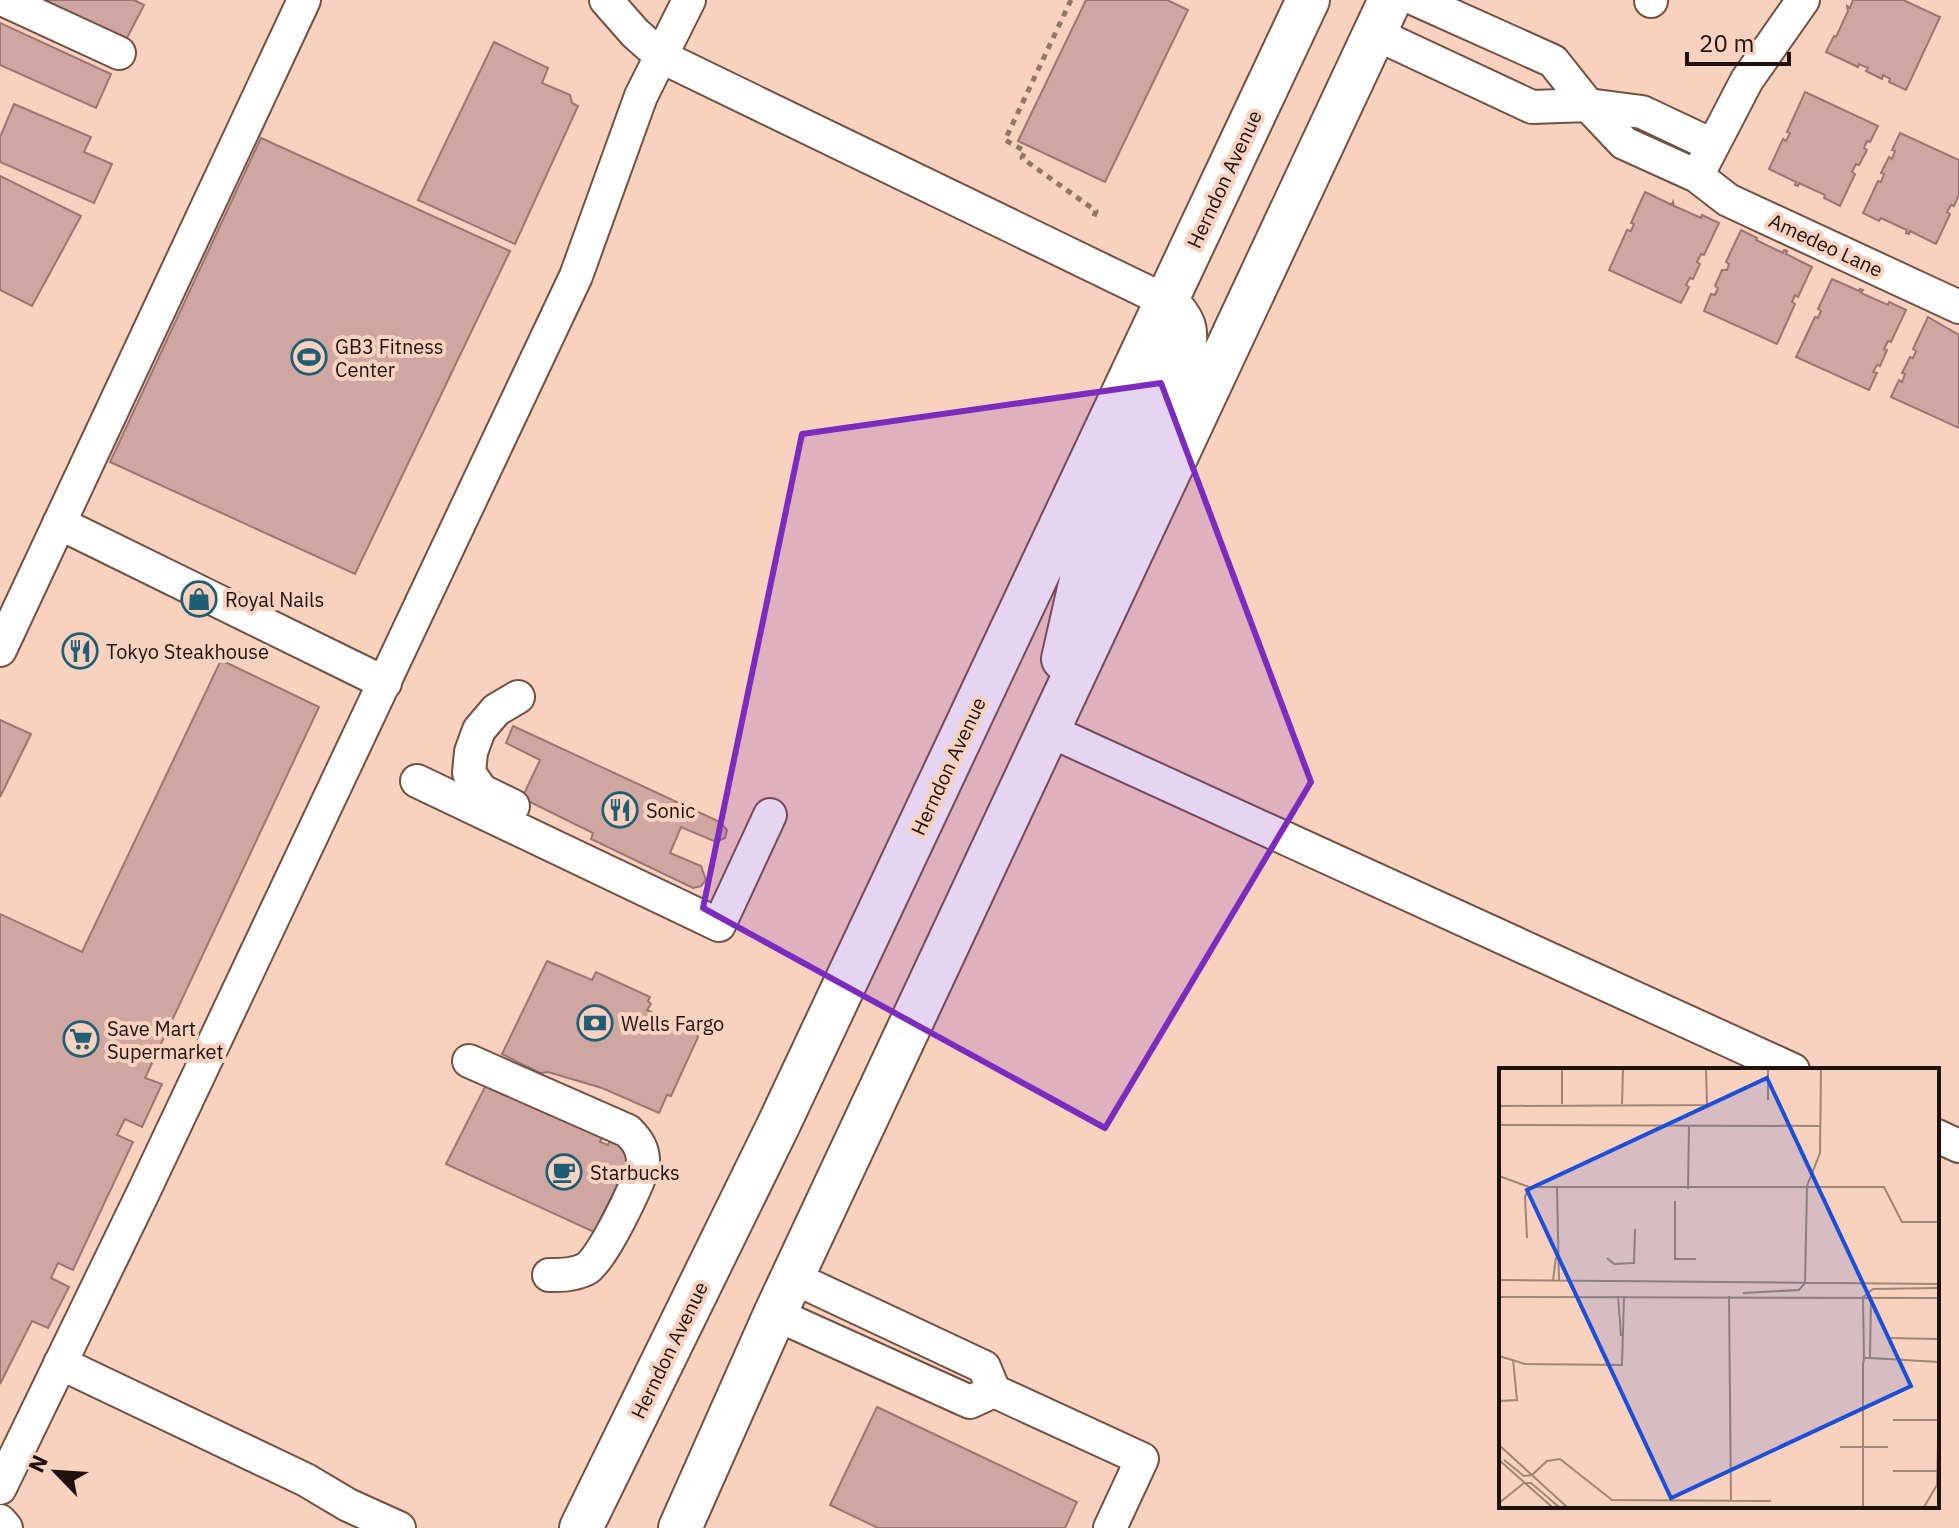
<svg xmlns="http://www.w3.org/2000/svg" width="1959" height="1528" font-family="'IBM Plex Sans',sans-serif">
<rect width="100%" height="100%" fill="#f8d1bf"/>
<path fill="#d0a6a1" stroke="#9d7571" stroke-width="2" d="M44,0h90l10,5 -18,35z
M1086,0h81l21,10 -83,172 -87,-41z
M1853,0h50l37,17 -34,73 -17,-8 1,-3 -7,-4 -1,4 -16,-8 2,-3 -9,-4 -1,3 -32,-15 8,-16 2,1 12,-26 -1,-5 3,2z
M0,23l111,51 -15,34 -96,-43z
M494,42l54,26 -6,15 28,12 2,8 6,3 -63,138 -97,-44z
M1805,92l73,34 -8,16 -3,-1 -3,7 3,2 -8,15 -3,-1 -4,8 3,2 -15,32 -16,-8 1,-3 -26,-12 -1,3 -3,-1 1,-3 -27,-13 14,-30 3,2 4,-8 -3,-1z
M14,104l77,33 -7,15 28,12 -18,39 -94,-41v-25z
M1900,133l59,27v35l-5,11 -3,-1 -4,7 3,2 -14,30 -26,-13 -1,3 -3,-1 1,-3 -26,-12 -2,3 -16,-8 15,-32 3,1 3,-8 -3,-1 8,-16 3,2 3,-8 -3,-1z
M261,138l249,113 -155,323 -245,-112z
M0,176l81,40 -49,90 -32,-16z
M1645,192l27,13 1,-3 1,4 27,12 1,-3 17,8 -15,32 -3,-1 -4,8 3,2 -7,15 -3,-1 -4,7 3,2 -8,16 -72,-33 18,-40 4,1 3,-7 -3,-1z
M1741,230l16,8 -1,2 27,13 1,-3 3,1 -1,3 26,13 -14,30 -3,-2 -3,7 3,2 -18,40 -73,-33 7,-17 4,1 3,-7 -3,-2 7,-16h5l2,-6 -3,-2z
M1832,279l27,12 1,-2 3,1 -2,3 27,12 1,-3 17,8 -15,32 -3,-1 -4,8 3,1 -7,16 -3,-1 -4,7 4,1 -8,17 -73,-33 19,-40 3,1 3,-7 -3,-2z
M1928,317l31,18v93l-68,-31 8,-17 3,2 3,-8 -3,-1 8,-16 3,1 3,-7 -3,-2z
M221,660l98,47 -174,371 17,6 -20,43 -17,-8 -8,16 16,7 -60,128 -15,-7 -7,15 18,9 -21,41 -16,-7 -32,63v-470l82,38z
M0,720l31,14 -31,63z
M513,726l207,96 7,8 -2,8 -9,4 -35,-15 -11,26 31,13 5,14 -5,6 -8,2 -102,-49 2,-6 -71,-35 18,-38 -34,-17z
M547,961l45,19 4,-8 54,25 -2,4 3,3 -4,6 49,22 2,5 -27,59 -4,-1 -8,18 -57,-25 -54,-16 -8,1 -38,-19z
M488,1081l96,49 6,-11 17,8 -7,15 8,3 2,-4 24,11 -40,80 -148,-68z
M877,1407l200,95 -12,26h-187l-48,-23z"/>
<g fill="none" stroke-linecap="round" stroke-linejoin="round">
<defs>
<path id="minor" d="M4,0l115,53
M606,0l29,33 27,24 504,244
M1417,0l136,61 35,44 54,7 70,33
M1803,0l-56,80 -50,96 31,24 231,107
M1651,1v-1
M1376,34l156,73 56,-2 36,38 73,33
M59,523l326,160
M0,650l304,-650
M1048,730l745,340
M417,781l302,144 51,-110
M513,806l-31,-15 -13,-18 2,-21 8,-22 17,-20 22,-13
M469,1061l159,70c10,10 16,19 15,34 -3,16 -42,97 -57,104 -12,6 -24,6 -37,6
M1937,1136l22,10
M792,1277l192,90 10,24 148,68 -32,69
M775,1314l195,88 24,-11
M60,1363l246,117 42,25 51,23
M0,1488l143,-295 433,-917 65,-180 48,-96
M0,1521l6,7"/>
<path id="major" d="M1063,659l22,-97 99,-209c4,-27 0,-31 -18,-52
M581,1528l197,-402 530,-1126
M680,1528l95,-214 615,-1314"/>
</defs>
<use href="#minor" stroke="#725142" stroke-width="36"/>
<use href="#major" stroke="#725142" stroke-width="46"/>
<path stroke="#91776a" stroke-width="5" stroke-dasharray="6 6" stroke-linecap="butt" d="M1071,0l-66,140 20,11 -3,7 74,53 -4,10"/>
<use href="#minor" stroke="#fff" stroke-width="32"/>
<use href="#major" stroke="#fff" stroke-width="42"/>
</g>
<path fill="#7b2cbf" fill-opacity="0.2" stroke="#7b2cbf" stroke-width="6" stroke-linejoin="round" d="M1161,383l150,399 -206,346 -402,-220 99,-474z"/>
<defs>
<symbol id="stadium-ring" viewBox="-11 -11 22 22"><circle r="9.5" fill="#f8d1bf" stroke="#205e75" stroke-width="1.5"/><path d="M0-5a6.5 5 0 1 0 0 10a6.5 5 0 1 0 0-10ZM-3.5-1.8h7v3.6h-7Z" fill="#205e75"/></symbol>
<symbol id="shop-ring" viewBox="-11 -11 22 22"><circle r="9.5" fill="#f8d1bf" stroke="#205e75" stroke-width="1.5"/><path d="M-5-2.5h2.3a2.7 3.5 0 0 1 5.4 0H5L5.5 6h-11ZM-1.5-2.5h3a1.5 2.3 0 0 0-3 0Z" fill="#205e75"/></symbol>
<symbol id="restaurant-ring" viewBox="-11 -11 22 22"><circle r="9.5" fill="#f8d1bf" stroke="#205e75" stroke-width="1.5"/><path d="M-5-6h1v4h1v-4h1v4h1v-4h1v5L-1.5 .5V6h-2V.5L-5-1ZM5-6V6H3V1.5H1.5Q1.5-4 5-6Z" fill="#205e75"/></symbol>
<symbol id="bank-ring" viewBox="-11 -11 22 22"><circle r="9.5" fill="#f8d1bf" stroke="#205e75" stroke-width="1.5"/><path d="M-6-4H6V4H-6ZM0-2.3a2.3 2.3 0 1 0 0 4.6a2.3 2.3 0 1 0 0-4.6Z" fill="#205e75"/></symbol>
<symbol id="supermarket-ring" viewBox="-11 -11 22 22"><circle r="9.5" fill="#f8d1bf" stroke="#205e75" stroke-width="1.5"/><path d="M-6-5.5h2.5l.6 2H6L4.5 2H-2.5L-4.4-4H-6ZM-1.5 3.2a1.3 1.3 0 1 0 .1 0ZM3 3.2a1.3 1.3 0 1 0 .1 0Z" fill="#205e75"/></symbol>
<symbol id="cafe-ring" viewBox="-11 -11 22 22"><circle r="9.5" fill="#f8d1bf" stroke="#205e75" stroke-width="1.5"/><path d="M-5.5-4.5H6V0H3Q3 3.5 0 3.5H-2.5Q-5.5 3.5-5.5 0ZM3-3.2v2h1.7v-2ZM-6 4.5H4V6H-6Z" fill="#205e75"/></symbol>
</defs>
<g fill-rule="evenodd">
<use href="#stadium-ring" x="289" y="337" width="40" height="40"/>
<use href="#shop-ring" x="179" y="579" width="40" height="40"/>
<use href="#restaurant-ring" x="60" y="631" width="40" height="40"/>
<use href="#restaurant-ring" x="600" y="790" width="40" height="40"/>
<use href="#bank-ring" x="575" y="1003" width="40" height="40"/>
<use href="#supermarket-ring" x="61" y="1019" width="40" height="40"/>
<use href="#cafe-ring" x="544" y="1152" width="40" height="40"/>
</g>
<g text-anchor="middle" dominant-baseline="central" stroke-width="8" stroke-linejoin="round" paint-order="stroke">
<g font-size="20" fill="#1f120c" stroke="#f8d1bf">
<text transform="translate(1224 179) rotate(-65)">Herndon Avenue</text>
<text transform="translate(1826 245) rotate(25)">Amedeo Lane</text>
<text transform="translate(948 766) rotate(-65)">Herndon Avenue</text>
<text transform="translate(669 1350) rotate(-64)">Herndon Avenue</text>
</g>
<g font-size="20" fill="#1f120c" stroke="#f8d1bf" text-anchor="start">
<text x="335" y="346">GB3 Fitness<tspan x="335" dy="23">Center</tspan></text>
<text x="225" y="599">Royal Nails</text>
<text x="106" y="651">Tokyo Steakhouse</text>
<text x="646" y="810">Sonic</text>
<text x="621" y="1023">Wells Fargo</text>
<text x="107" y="1028">Save Mart<tspan x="107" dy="23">Supermarket</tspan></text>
<text x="590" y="1172">Starbucks</text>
</g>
</g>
<g transform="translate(1499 1068)">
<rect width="440" height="440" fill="#f8d1bf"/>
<path fill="none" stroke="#a18577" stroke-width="2" d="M269,1v31M63,36v-35M123,36l1,-35M0,38l208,-1 -1,-36M0,57l321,1M0,108l30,11h355l18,35h37M58,119l2,94M189,121l1,-63M176,133v58h21M28,170l-2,-41 4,-10M108,190l7,6 20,-1 1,-34M0,212l440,4M54,213l3,-24M306,215l2,-97 13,-33 1,-84M244,225l56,-3 6,-7M119,228l3,40M230,228l2,205M0,229l440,1M364,229l1,61M364,229l10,-8 64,-1M389,270l51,1M0,288l26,8 97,1 2,-69M371,290l69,4M371,290l1,-61M0,333l18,-1 -4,-41M394,352h46M0,377l68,62M341,379h48M0,392l53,47M5,392l20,16 8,-1M394,403h46M33,407l15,-14 13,-2 52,41 159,1M25,415h7l28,24M0,435l25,-20M364,439v-143l1,-6h6M425,439l13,-22 2,-82"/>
<path fill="#1d4ed8" fill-opacity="0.15" stroke="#1d4ed8" stroke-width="4" d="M268,10l144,308 -240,112 -144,-308z"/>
<rect width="440" height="440" fill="none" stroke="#1f120c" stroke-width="4"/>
</g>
<g transform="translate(56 1472) rotate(295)" stroke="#f8d1bf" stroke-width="6" paint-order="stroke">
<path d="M0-6L14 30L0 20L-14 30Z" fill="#1f120c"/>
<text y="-12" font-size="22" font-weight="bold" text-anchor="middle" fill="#1f120c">N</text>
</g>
<path d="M1687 52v12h102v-12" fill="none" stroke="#1f120c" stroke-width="4"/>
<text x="1699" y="52" font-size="24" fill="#1f120c" stroke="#f8d1bf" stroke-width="6" paint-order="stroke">20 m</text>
</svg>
